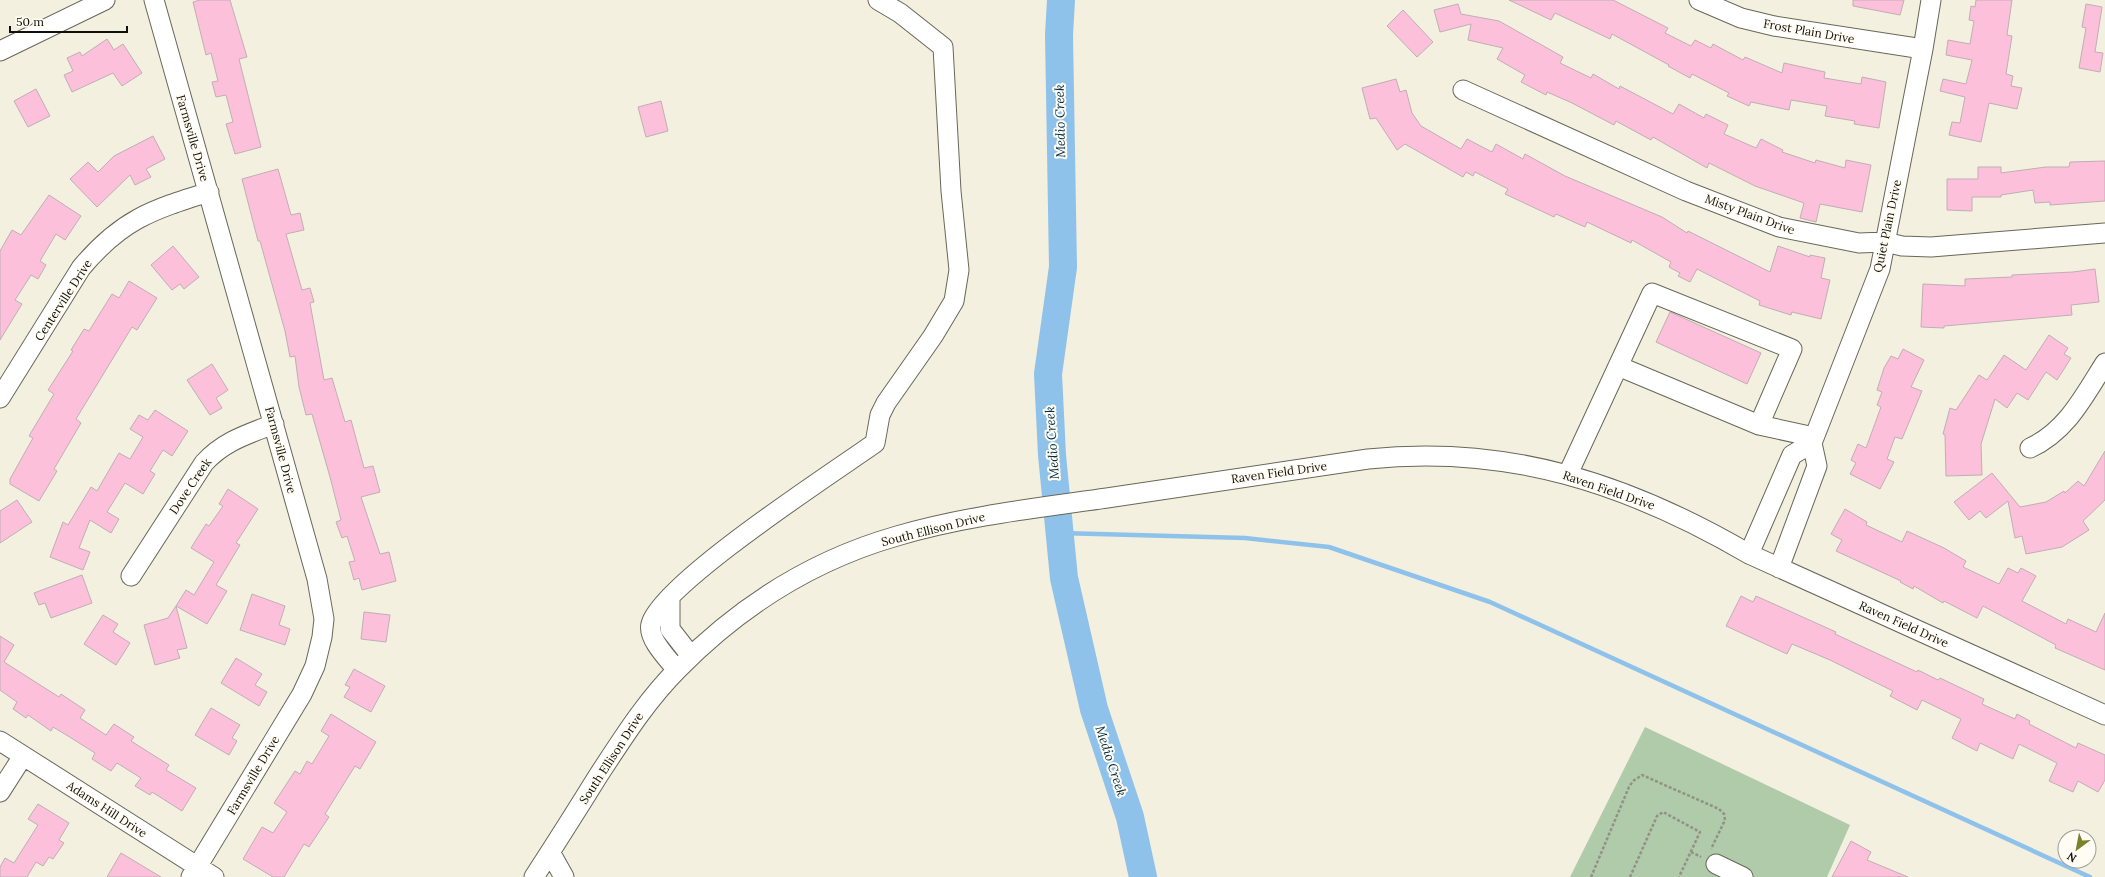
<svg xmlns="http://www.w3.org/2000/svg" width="2105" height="877" font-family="Lora,serif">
<rect width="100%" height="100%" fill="#f3f0df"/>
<path fill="#afcba9" d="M1645,727l205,98 -23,52h-257z"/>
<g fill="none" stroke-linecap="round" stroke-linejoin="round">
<path stroke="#8fc2ea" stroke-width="4.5" d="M1060,533l185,5 84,9 161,55 600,275"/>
<path stroke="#8fc2ea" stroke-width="28" d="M1061,0l-2,35 4,232 -15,107 4,81 12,123 30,131 36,108 13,60"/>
</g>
<path fill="#fdc0da" stroke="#c0aeb5" d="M200,0h30l17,57 -8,2 22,88 -26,7 -9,-30 7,-2 -7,-27 -10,2 -4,-15 6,-1 -7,-28 -5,2 -13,-53z
M1509,0h104l55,28 -3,5 26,13 4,-6 16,8 2,-4 30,16 2,-3 37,16 2,-10 41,9 -1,6 37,6 1,-7 24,5 -7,46 -25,-4 1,-3 -30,-5 2,-10 -36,-6 -2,10 -38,-8 -2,4 -22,-10 2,-3 -37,-19 -2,4 -22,-12 1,-1 -57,-31 -2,5 -55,-26 -4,7z
M1853,0h51l-4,15 -47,-9z
M1976,0h36l-5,35 5,1 -6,38 7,2 -2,10 11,2 -5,21 -28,-6 -8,39 -32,-7 3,-13 8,1 5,-26 -25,-6 3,-12 23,5 6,-24 -26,-5 2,-15 22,4 4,-23 -5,-1 2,-14 4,1z
M1458,4l3,10 38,7 64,36 -3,6 31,15 2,-4 26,15 1,-3 53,28 6,-10 25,14 2,-4 22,11 -4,9 32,14 5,-9 22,11 -1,2 33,11 1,-3 29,8 1,-8 25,5 -9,47 -42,-8 -4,18 -16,-4 4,-15 -49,-17 -46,-23 -2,5 -54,-31 -2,3 -35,-19 -2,4 -42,-22 -25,-11 -1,3 -25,-13 4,-7 -28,-16 6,-11 -35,-8 3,-16 -31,8 -6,-22z
M2086,4l16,3 -7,45 8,1 -3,19 -21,-4 7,-40 -4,-1z
M1403,10l30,32 -16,15 -30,-31z
M107,39l7,11 9,-6 19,29 -20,13 -9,-13 -41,19 -8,-17 9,-4 -6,-13 13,-6 2,4z
M1396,79l4,13 6,-2 6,23 9,13 40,23 6,-10 25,13 4,-8 27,15 2,-5 40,22 97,41 25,16 1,-2 82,41 8,-26 32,11v-2l15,3 -4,20 9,2 -9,39 -29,-7 -1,3 -32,-10 1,-4 -63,-32 -7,13 -12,-6 2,-3 -11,-6 2,-5 -39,-22 -1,3 -44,-21 -2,5 -29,-13 -2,3 -49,-23 3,-5 -33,-17 -2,4 -7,-4 -3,5 -58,-33 -8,6 -21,-32 -6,1 -8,-31z
M36,89l14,27 -22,11 -14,-26z
M661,101l7,30 -22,6 -8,-30z
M153,136l12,23 -19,10 5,8 -16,8 -5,-10 -33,32 -27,-28 18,-17 10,10 16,-16z
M2105,161v40l-55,4v-3l-15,1 -2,-13 -32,5v2h-29v14l-25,-1v-31h31v-12h23v6l45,-6h23l1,-5z
M278,169l13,46 9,-2 4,17 -18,4 16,56 8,-2 4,14 -4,1 14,77 8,-2 13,44 6,-2 13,48 9,-2 7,26 -19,5 19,57 9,-2 7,29 -34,9 -3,-12 -5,2 -5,-18 6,-1 -8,-25 -5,2 -6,-16 5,-2 -11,-43 -18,-63 -6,1 -7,-28 -4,-31 -5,1 -5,-26 -25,-90h-2l-16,-62z
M49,195l32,21 -16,24 -9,-6 -16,27 6,4 -8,14 -7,-4 -16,25 7,4 -22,36v-89l12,-21 9,5z
M173,246l26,31 -15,12 -4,-5 -8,6 -21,-25z
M2095,269l4,33 -28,3 1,10 -128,11v2l-23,-1 2,-43 42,2v-7l47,-2v-2l61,-3z
M129,281l28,17 -20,32 -5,-3 -56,92 5,4 -27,46 3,2 -18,30 -29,-17v-5l23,-41 -4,-2 25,-42 -6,-4 25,-39 -2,-1 13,-21 5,2 23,-37 7,4z
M1670,312l91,41 -14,31 -91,-42z
M2049,335l19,13 -4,6 7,4 -14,22 -11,-8 -18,28 -11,-7 -10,15 -12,-9 -14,45 1,31 -36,1 -1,-41 -2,-1 7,-26 6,2 23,-35 8,5 17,-25 22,15z
M1903,349l21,11 -13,27 11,4 -20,48 -7,-2 -8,22 7,3 -14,27 -30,-15 6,-11 -5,-3 7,-16 8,4 15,-41 -4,-2 5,-13 -5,-2 7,-22 7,-12 7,3z
M212,364l16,26 -12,8 6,10 -12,7 -23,-35z
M155,410l33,21 -16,25 -9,-6 -13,21 5,3 -12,20 -18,-11 -18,29 12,7 -8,14 -21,-13 -11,28 11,4 -7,18 -33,-13 13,-35 5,3 23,-38 6,4 22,-38 11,6 13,-22 -13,-8 9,-14 9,5z
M2105,451v49l-22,21 6,9 -27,17 -36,7 -4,-18 -7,2 -7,-37 -22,17 -6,-7 -11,9 -15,-18 38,-29 28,34 26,-5 18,-11 1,2 13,-12 6,5z
M228,489l30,20 -22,34 4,2 -24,40 11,6 -20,33 -31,-18 10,-16 8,5 20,-33 -23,-14 15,-24 3,2 14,-20 -4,-2z
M17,500l15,22 -32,21v-32z
M1845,509l22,13 -1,3 36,17 5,-11 37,17 22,13 -3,6 36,17 9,-16 10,5 3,-5 15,8 -14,25 44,23 2,-5 28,13 9,-19v57l-50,-22 1,-3 -73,-39 -6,12 -33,-17 -1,2 -29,-17 -1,3 -13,-7 1,-1 -65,-30 6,-11 -11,-6z
M82,575l10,28 -41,15 -6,-15 -6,2 -5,-12z
M252,594l33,12 -6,19 11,4 -5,16 -45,-15z
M1741,596l12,6 3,-6 80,36 -1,2 82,38 1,-2 20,10 2,-2 44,21 -2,5 33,15 2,-5 13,7 -1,3 47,24 2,-5 27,12v25l-7,12 -20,-11 -5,11 -24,-11 8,-18 -38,-19 -6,15 -33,-16 -3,8 -25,-13 9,-19 -39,-19 -5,10 -27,-14 3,-5 -63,-31 -38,-16 -5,10 -61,-28z
M176,606l11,42 -10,2 3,8 -25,7 -11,-40 24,-7z
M364,612l26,3 -4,27 -25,-3z
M103,615l15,9 -5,8 17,11 -14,22 -32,-21z
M0,636l14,9 -10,17 55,35 2,-3 24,16 -5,8 26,17 8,-11 20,13 -3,4 38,24 -3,5 30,18 -14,23 -30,-19 -2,3 -15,-9 6,-8 -24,-15 -6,8 -19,-12 3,-6 -27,-17 -15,-9 -2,4 -23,-16 -2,3 -13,-9 4,-7 -17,-12z
M236,658l26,16 -7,11 12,7 -8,14 -38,-23z
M354,669l31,17 -14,26 -27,-15 6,-10 -5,-2z
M211,708l29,17 -8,13 5,3 -8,14 -34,-20z
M331,714l45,28 -16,27 -5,-3 -30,48 4,3 -20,30 -5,-3 -20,33h-11l-30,-18 19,-32 11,6 14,-21 -13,-9 21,-32 5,3 7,-13 5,3 17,-28 -8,-5z
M38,804l31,19 -10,17 5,3 -11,16 -4,-2 -6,9 -7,-4 -9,15h-27v-10l5,-9 9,5 24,-38 -10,-6z
M1851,841l20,11 -4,8 41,17h-76z
M121,853l40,24h-54z"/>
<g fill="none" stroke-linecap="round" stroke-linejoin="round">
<defs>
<path id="minor" d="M154,0l163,579 7,40 -2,18 -7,29 -13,28 -111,183
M1699,0l42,18 33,8 149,23
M0,51l105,-51
M1463,90l223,101 93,36 80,16 26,-1 17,4 29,1 174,-14
M1618,366l141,59
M0,398l81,-130c40,-48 70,-58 128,-76
M2030,448c37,-17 54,-52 75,-85
M1568,474l84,-181 140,56 -33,76 55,12
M1749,554l43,-99 20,-12
M1779,568l38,-102 -5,-23 68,-174 43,-220 8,-49
M131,576l73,-113c20,-22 44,-29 70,-39
M670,597v32l21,27
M677,670c-9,-11 -30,-32 -26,-46 10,-40 183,-152 224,-181l5,-28 6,-12 47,-67 21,-35 5,-31 -8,-79 -8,-144 -43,-34 -22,-13
M0,741l214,136
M0,792l23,-36
M550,852l14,25
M1716,864l27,13
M534,877c22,-34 43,-67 64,-101 25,-38 48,-75 80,-107 61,-62 135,-109 219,-133 68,-20 140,-28 210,-38 87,-13 174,-26 261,-39 140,-15 261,25 381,95l356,161"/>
</defs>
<use href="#minor" stroke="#696758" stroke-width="21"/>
<path stroke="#939185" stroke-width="2.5" stroke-dasharray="3 2" stroke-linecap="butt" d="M1691,852l10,5
M1591,877l38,-90 4,-6 9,-6 77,34 5,5 1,6 -14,29
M1630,877l27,-61 6,-4 37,20 -21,45"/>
<use href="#minor" stroke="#fff" stroke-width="19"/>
</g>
<g text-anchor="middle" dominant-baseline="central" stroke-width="4" stroke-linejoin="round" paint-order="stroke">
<g font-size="12" fill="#100f0a" stroke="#fffdf3">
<text transform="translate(1809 31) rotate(10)">Frost Plain Drive</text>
<text transform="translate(193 138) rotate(74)">Farmsville Drive</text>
<text transform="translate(1750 214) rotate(20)">Misty Plain Drive</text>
<text transform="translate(1887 226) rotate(-78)">Quiet Plain Drive</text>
<text transform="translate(63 300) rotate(-57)">Centerville Drive</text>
<text transform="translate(281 450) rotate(75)">Farmsville Drive</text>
<text transform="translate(1279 472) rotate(-8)">Raven Field Drive</text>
<text transform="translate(190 486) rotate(-56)">Dove Creek</text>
<text transform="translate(1609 490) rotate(19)">Raven Field Drive</text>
<text transform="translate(933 529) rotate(-14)">South Ellison Drive</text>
<text transform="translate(1904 624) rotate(24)">Raven Field Drive</text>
<text transform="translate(611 758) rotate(-57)">South Ellison Drive</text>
<text transform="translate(253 775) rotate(-59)">Farmsville Drive</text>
<text transform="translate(107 809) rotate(33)">Adams Hill Drive</text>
</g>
<g font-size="13" font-style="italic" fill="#022c46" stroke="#fffdf3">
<text transform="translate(1060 121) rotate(-91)">Medio Creek</text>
<text transform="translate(1052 443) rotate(-94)">Medio Creek</text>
<text transform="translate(1111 761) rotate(72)">Medio Creek</text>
</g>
</g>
<g transform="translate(2077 849) rotate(212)"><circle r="19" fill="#fffdf3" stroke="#9f9e96"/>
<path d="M0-3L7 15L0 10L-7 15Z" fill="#7b812c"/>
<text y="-6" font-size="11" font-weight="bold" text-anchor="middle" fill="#100f0a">N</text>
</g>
<path d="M10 26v6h117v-6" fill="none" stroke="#100f0a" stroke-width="2"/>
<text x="16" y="26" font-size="12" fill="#100f0a" stroke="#fffdf3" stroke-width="3" paint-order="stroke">50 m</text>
</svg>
